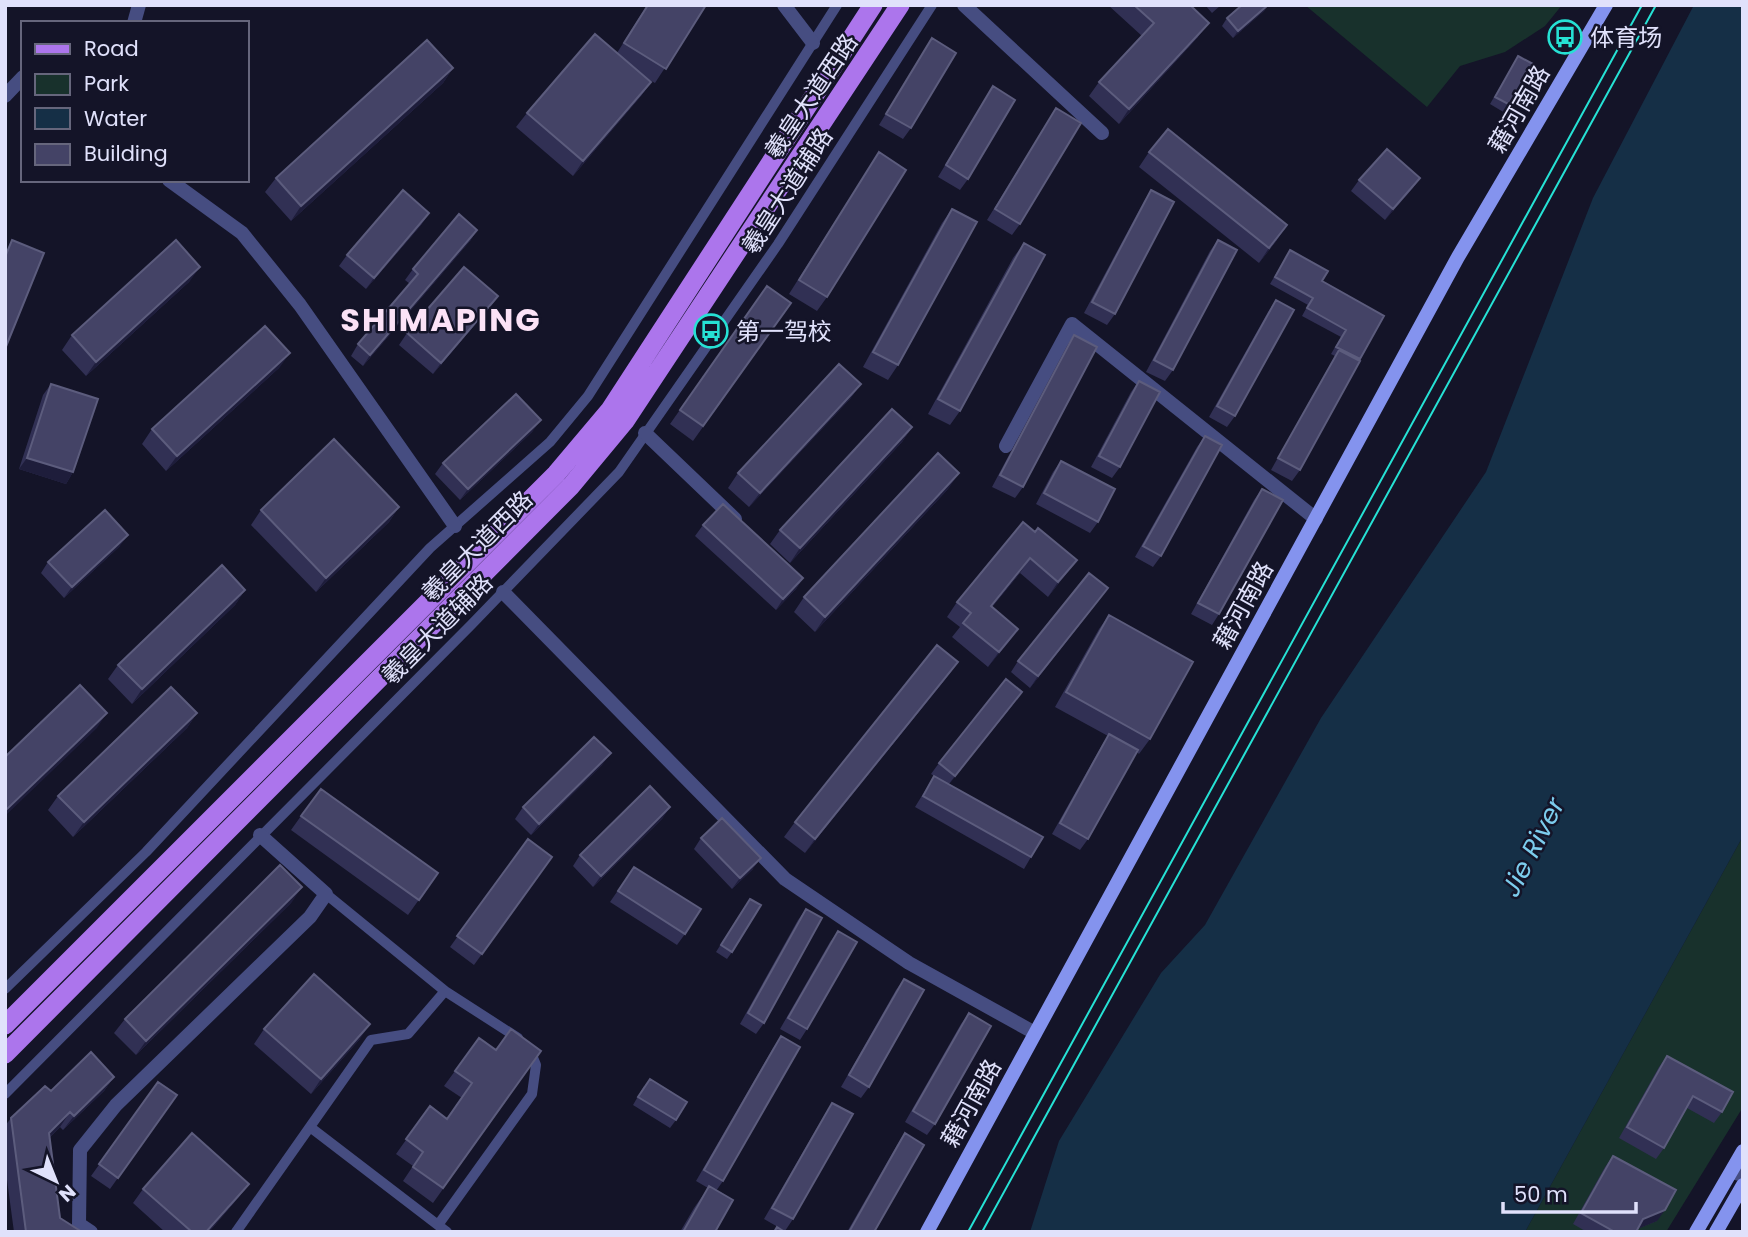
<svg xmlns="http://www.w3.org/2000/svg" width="1748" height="1237" font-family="Poppins,'Noto Sans SC',sans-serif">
<rect width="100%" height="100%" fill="#141428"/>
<path fill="#18312c" d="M1305,5h257l-17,21 -40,26 -45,14 -33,41z
M1743,836v271l-77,125h-141z"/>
<path fill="#152f46" d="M1694,5h49v831l-218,396h-495l29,-91 102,-168 44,-48 116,-207 165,-246 107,-274z"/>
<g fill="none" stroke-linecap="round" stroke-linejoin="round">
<path stroke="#464d81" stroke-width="10" d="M5,989l141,-137 284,-304 120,-106 38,-46 249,-391
M445,991l73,47
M5,1094l466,-469 148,-153 159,-228 154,-239
M310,1127l137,105
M438,1225l94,-131 4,-29 -7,-17
M236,1232l135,-192 37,-6 37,-43 -119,-97"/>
<path stroke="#464d81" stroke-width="14" d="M784,5l29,38
M964,5l138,128
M134,23l5,-18
M5,96l18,-19
M169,180l73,53 58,72 155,221
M645,433l90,86
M1006,446l66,-122 244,195
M503,592l282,287 124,84 126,70
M1732,1172l11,3
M91,1232l-12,-8 1,-74 36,-45 194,-188 16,-23 -66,-59"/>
<path stroke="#8493ee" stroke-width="14" d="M927,1232l531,-975 148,-252
M1696,1232l47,-81
M1716,1232l27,-47"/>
<path stroke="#ac75ec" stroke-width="19" d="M5,1025l551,-551 54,-64 263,-405
M5,1054l566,-568 54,-65 275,-416"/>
<path stroke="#26e1d4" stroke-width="2" d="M968,1232l674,-1227
M982,1232l674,-1227"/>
</g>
<path fill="#313054" d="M647,5h59l-51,78 -9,-5 5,4 -10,14 -68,80 -57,-49 11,-14 90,-60z
M1108,5h82l8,32 -79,87 -30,-28 10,-14 43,-46z
M1205,5h16l-9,8z
M1268,5l-4,6 -31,27 -11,-12 5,-8z
M932,38l-21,90 -8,11 -24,-14z
M1518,56l-8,49 -5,8 -15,-9z
M453,68l-10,15 -152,138 -26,-29 11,-14z
M993,86l-25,93 -8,11 -22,-13z
M1056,108l-36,116 -8,11 -25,-15z
M879,152l-52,145 -10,14 -28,-17z
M1149,152l128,88 -18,23 -120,-96z
M1420,178l-8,11 -27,31 -34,-29 8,-11z
M1151,190l-36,124 -8,11 -23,-12 60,-112z
M952,209l-54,156 -10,15 -25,-13 79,-144z
M422,224l-56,65 -27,-23 8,-11z
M477,230l-7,11 -107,125 -12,-10 7,-12 52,-60 -5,-4 8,-11z
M1218,240l-45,130 -8,11 -19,-9 64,-121z
M1024,243l-64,168 -10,14 -22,-11 85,-156z
M1290,250l32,31 62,35 -84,154 -8,11 -21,-11 64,-114 -4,-2 10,-17 -39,-21 6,-11 -38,-21z
M190,281l-104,95 -24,-26 10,-15z
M767,286l24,17 -98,138 -23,-17z
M498,296l-8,11 -57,67 -34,-29 8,-12z
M1276,300l-41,116 -8,11 -18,-10 59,-105z
M1074,335l-51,152 -8,11 -23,-11 75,-141z
M280,367l-114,104 -24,-27 10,-15z
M1139,381l-19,86 -8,11 -21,-11 40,-75z
M51,384l22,88 -7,12 -47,-15 24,-74z
M861,384l-11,15 -101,108 -21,-19 10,-15z
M912,427l-10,15 -112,121 -20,-19 10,-14z
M533,431l-73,69 -25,-26 8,-11z
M1205,436l-44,120 -8,11 -18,-10 62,-110z
M1061,461l37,61 -8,11 -54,-29 17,-32z
M949,488l-134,144 -21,-20 10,-15z
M1262,489l-43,125 -7,11 -21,-11 63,-114z
M399,507l-10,15 -73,70 -65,-67 10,-15z
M1023,522l43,52 -18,23 -28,-24 -28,34 26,22 -30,38 -36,-30 8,-10 -13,-10 10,-15z
M703,525l100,53 -7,11 -20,21 -81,-74z
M120,546l-56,52 -23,-25 7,-11z
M1108,588l-78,100 -19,-16 7,-11z
M245,590l-10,15 -103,99 -24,-25 10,-14z
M1109,615l41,124 -11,15 -2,-2 -49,87 -8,11 -28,-16 50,-89 6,-9 -53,-29 44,-78z
M947,677l-142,176 -21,-16 11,-15z
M1014,703l-65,81 82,73 -7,12 -109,-62 19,-31 -3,-2 8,-11z
M197,713l-10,15 -114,109 -25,-27 10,-14z
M603,764l-72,71 -16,-16 8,-12z
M301,816l137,57 -30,42 -117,-85z
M663,818l-70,69 -20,-21 7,-11z
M701,838l52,31 -21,20 -38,-40z
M528,839l24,18 -78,108 -24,-18z
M634,867l51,67 -8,11 -67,-43z
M292,902l-156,153 -22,-22 11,-14z
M745,906l-13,46 -5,7 -11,-7z
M806,909l-42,114 -8,11 -16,-10 58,-104z
M838,931l-31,98 -7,11 -20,-11 50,-87z
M904,979l-35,108 -8,11 -20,-11 55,-97z
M969,1013l-34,111 -8,11 -22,-13 56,-98z
M264,1029l96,10 -49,55 -57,-50z
M781,1036l-58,145 -7,10 -1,41h-35l14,-24 14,-20 -12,-7 77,-133z
M479,1038l17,12 45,1 -108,152 -30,-22 10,-15 -17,-12 34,-48 17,13 15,-21 -18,-12z
M1667,1056l55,56 -8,11 -27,-15 -23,40 -8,11 -37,-21 40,-71z
M114,1077l-10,14 -41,39 -3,-3 -10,10 10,81 22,14h-68l-9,-67v-39l6,-8 40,-27z
M158,1082l19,13 -67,94 -19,-13z
M644,1086l32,34 -6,8 -37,-23z
M832,1103l-39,116 -8,12 -21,-12 61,-105z
M905,1133l-31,99h-27l50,-87z
M1613,1156l44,65 -20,8 -1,3h-49l-14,-8 32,-57z
M249,1184l-11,14 -29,34h-44l-32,-29 10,-14z"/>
<path fill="#1e1d3b" d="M1268,5l-4,6 -31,27 5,-7z
M1209,23l-11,14 -79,87 10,-15z
M453,68l-10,15 -152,138 10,-15z
M651,82l-10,14 -68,80 10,-15z
M1420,178l-8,11 -27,31 8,-11z
M429,213l-7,11 -56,65 8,-11z
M1287,225l-10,15 -18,23 10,-15z
M477,230l-7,11 -107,125 7,-11z
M200,267l-10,14 -104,95 10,-14z
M498,296l-8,11 -57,67 8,-11z
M290,353l-10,14 -114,104 11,-15z
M861,384l-11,15 -101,108 11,-14z
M541,420l-8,11 -73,69 8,-11z
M912,427l-10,15 -112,121 10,-15z
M27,458l46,14 -7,12 -47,-15z
M959,473l-10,15 -134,144 10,-15z
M399,507l-10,15 -73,70 10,-14z
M128,535l-8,11 -56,52 8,-11z
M1030,558l-10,15 -39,48 10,-15z
M1077,560l-11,14 -18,23 10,-15z
M803,578l-7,11 -20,21 7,-11z
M1108,588l-8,11 -70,89 8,-12z
M245,590l-10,15 -103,99 10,-15z
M1018,629l-10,14 -20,24 11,-15z
M958,662l-11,15 -142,176 10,-14z
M1022,692l-8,11 -67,84 8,-11z
M107,713l-10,15 -92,88v-5z
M197,713l-10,15 -114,109 11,-15z
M611,753l-8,11 -72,71 8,-11z
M670,807l-7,11 -70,69 8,-11z
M761,858l-8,11 -21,20 8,-11z
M302,887l-10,15 -156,153 10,-14z
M370,1024l-10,15 -49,55 10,-15z
M114,1077l-10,14 -41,39 11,-14z
M70,1112l-10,15 -21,20 10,-14z
M249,1184l-11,14 -29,34h-3z
M1665,1210l-8,11 -22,9 8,-11z"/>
<path fill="#444366" stroke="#5c5c7d" stroke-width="2" d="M648,5h58l-40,64 -42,-26z
M1134,5h56l19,18 -80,86 -30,-27 55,-59z
M1242,5h26l-30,26 -11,-13z
M595,34l56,48 -68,79 -56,-48z
M932,38l24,15 -45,75 -25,-14z
M427,40l26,28 -152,138 -25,-28z
M1518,56l15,8 -23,41 -15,-8z
M993,86l22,14 -47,79 -22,-14z
M1056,108l25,15 -61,101 -25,-15z
M1168,129l119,96 -18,23 -120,-96z
M1387,149l33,29 -27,31 -34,-29z
M879,152l27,18 -79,127 -28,-17z
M403,190l26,23 -55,65 -27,-23z
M1151,190l23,12 -59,112 -23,-12z
M952,209l25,13 -79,143 -25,-13z
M459,214l18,16 -107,125 -12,-11 60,-70 -5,-5z
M12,240l32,13 -39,96v-92z
M176,240l24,27 -104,95 -24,-27z
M1218,240l19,10 -64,120 -19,-10z
M1024,243l21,12 -85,156 -22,-12z
M1290,250l38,21 -6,10 62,35 -24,43 -24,-12 10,-17 -39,-22 6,-10 -38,-21z
M464,267l34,29 -57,67 -34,-30z
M767,286l24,17 -88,123 -23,-16z
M1276,300l18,10 -59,106 -18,-10z
M265,326l25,27 -113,103 -25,-27z
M1074,335l23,12 -74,140 -23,-12z
M1339,350l21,11 -60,109 -22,-12z
M839,364l22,20 -101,109 -22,-20z
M1139,381l21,11 -40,75 -21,-11z
M51,384l47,15 -25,73 -46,-14z
M516,394l25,26 -73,69 -25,-26z
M892,409l20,18 -112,121 -20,-18z
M1205,436l17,9 -61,111 -18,-10z
M334,439l65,68 -73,71 -65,-68z
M938,453l21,20 -134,144 -21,-20z
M1061,461l54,28 -17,33 -54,-29z
M1262,489l21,11 -64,114 -21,-11z
M723,504l80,74 -20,21 -80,-74z
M105,510l23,25 -56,52 -24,-25z
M1023,522l12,10 3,-4 39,32 -19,22 -28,-24 -39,48 27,23 -19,23 -36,-29 8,-10 -14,-11z
M222,565l23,25 -103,99 -24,-24z
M1089,573l19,15 -70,88 -20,-15z
M1109,615l84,47 -43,77 -84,-47z
M937,645l21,17 -143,177 -20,-17z
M1006,679l16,13 -67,84 -16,-13z
M80,685l27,28 -102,98v-54z
M171,687l26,26 -113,109 -26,-26z
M1109,734l29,16 -50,89 -28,-16z
M594,737l17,16 -72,71 -16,-17z
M934,776l109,61 -12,20 -108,-61z
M650,786l20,21 -69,69 -21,-21z
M321,789l117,84 -19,27 -118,-84z
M722,818l39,40 -21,20 -39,-40z
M528,839l24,18 -70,97 -25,-18z
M280,865l22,22 -156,154 -21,-22z
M634,867l67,42 -16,25 -67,-43z
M750,899l11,6 -29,47 -11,-7z
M806,909l16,9 -58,105 -16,-10z
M838,931l19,11 -50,87 -19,-11z
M314,974l56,50 -49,55 -57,-50z
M904,979l20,11 -55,97 -20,-12z
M969,1013l22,13 -56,98 -22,-13z
M511,1029l30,22 -98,137 -30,-21 10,-15 -17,-13 24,-33 17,13 25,-36 -17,-12 24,-33 17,12z
M781,1036l19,11 -77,134 -19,-11z
M91,1052l23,25 -40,39 -4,-4 -21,21 11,85 22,14h-56l-15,-114 34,-32 6,5z
M1667,1056l66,36 -11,20 -29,-16 -29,52 -37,-21z
M650,1079l37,23 -11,18 -38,-23z
M158,1082l19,13 -59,83 -19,-14z
M832,1103l21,11 -60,105 -21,-11z
M192,1133l57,51 -43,48h-14l-49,-43z
M905,1133l19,12 -50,87h-25z
M1613,1156l63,34 -11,20 -22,9 -7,13h-21l-34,-19z
M709,1186l24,14 -18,32h-32z
M777,1227l8,5h-11z"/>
<defs>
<symbol id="bus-ring" viewBox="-11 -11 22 22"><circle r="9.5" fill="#141428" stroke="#26e1d4" stroke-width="1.5"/><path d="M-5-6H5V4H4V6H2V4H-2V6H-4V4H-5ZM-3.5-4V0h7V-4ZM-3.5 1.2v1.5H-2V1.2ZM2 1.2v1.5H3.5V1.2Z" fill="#26e1d4"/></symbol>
</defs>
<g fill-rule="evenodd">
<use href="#bus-ring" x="1546" y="18" width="38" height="38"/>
<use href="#bus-ring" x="692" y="312" width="38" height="38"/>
</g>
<g text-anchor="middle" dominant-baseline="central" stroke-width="5" stroke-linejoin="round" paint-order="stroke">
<g font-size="24" fill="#e0e1fb" stroke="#141428" text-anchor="start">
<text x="1590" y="37">体育场</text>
<text x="736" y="331">第一驾校</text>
</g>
<g font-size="24" fill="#e0e1fb" stroke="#141428">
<text transform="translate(811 96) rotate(-56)">羲皇大道西路</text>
<text transform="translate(1519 109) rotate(-60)">藉河南路</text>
<text transform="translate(787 191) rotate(-57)">羲皇大道辅路</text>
<text transform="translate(477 546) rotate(-45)">羲皇大道西路</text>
<text transform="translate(1243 605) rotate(-61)">藉河南路</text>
<text transform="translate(437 629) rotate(-45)">羲皇大道辅路</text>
<text transform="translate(971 1103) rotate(-61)">藉河南路</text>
</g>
<g font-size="26" font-style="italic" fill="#7ccced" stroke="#141428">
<text transform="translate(1533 847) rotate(-63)">Jie River</text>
</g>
<g font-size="32" font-weight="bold" letter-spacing="2" fill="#fbe2f6" stroke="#141428">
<text x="441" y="319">SHIMAPING</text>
</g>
</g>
<rect width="1748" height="1237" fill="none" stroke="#e0e1fb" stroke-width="14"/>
<rect x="21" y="21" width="228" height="161" fill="#141428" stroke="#66667c" stroke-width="2"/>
<rect x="35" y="44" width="35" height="10" fill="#ac75ec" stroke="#66667c" stroke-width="2"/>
<text x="84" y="56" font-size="21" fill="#e0e1fb">Road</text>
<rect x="35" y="74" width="35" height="21" fill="#18312c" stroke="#66667c" stroke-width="2"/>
<text x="84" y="91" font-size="21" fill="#e0e1fb">Park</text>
<rect x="35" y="108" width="35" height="21" fill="#152f46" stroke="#66667c" stroke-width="2"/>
<text x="84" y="126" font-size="21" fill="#e0e1fb">Water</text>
<rect x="35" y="144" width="35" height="21" fill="#444366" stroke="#66667c" stroke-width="2"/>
<text x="84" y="161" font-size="21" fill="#e0e1fb">Building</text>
<g transform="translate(56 1181) rotate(137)" stroke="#141428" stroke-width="5" paint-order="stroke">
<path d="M0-5L12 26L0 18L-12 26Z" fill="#e0e1fb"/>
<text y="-10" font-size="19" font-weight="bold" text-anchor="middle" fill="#e0e1fb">N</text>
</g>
<path d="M1503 1202v10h133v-10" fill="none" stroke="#e0e1fb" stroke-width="3.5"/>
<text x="1514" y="1202" font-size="21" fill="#e0e1fb" stroke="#141428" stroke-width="5" paint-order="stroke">50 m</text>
</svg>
